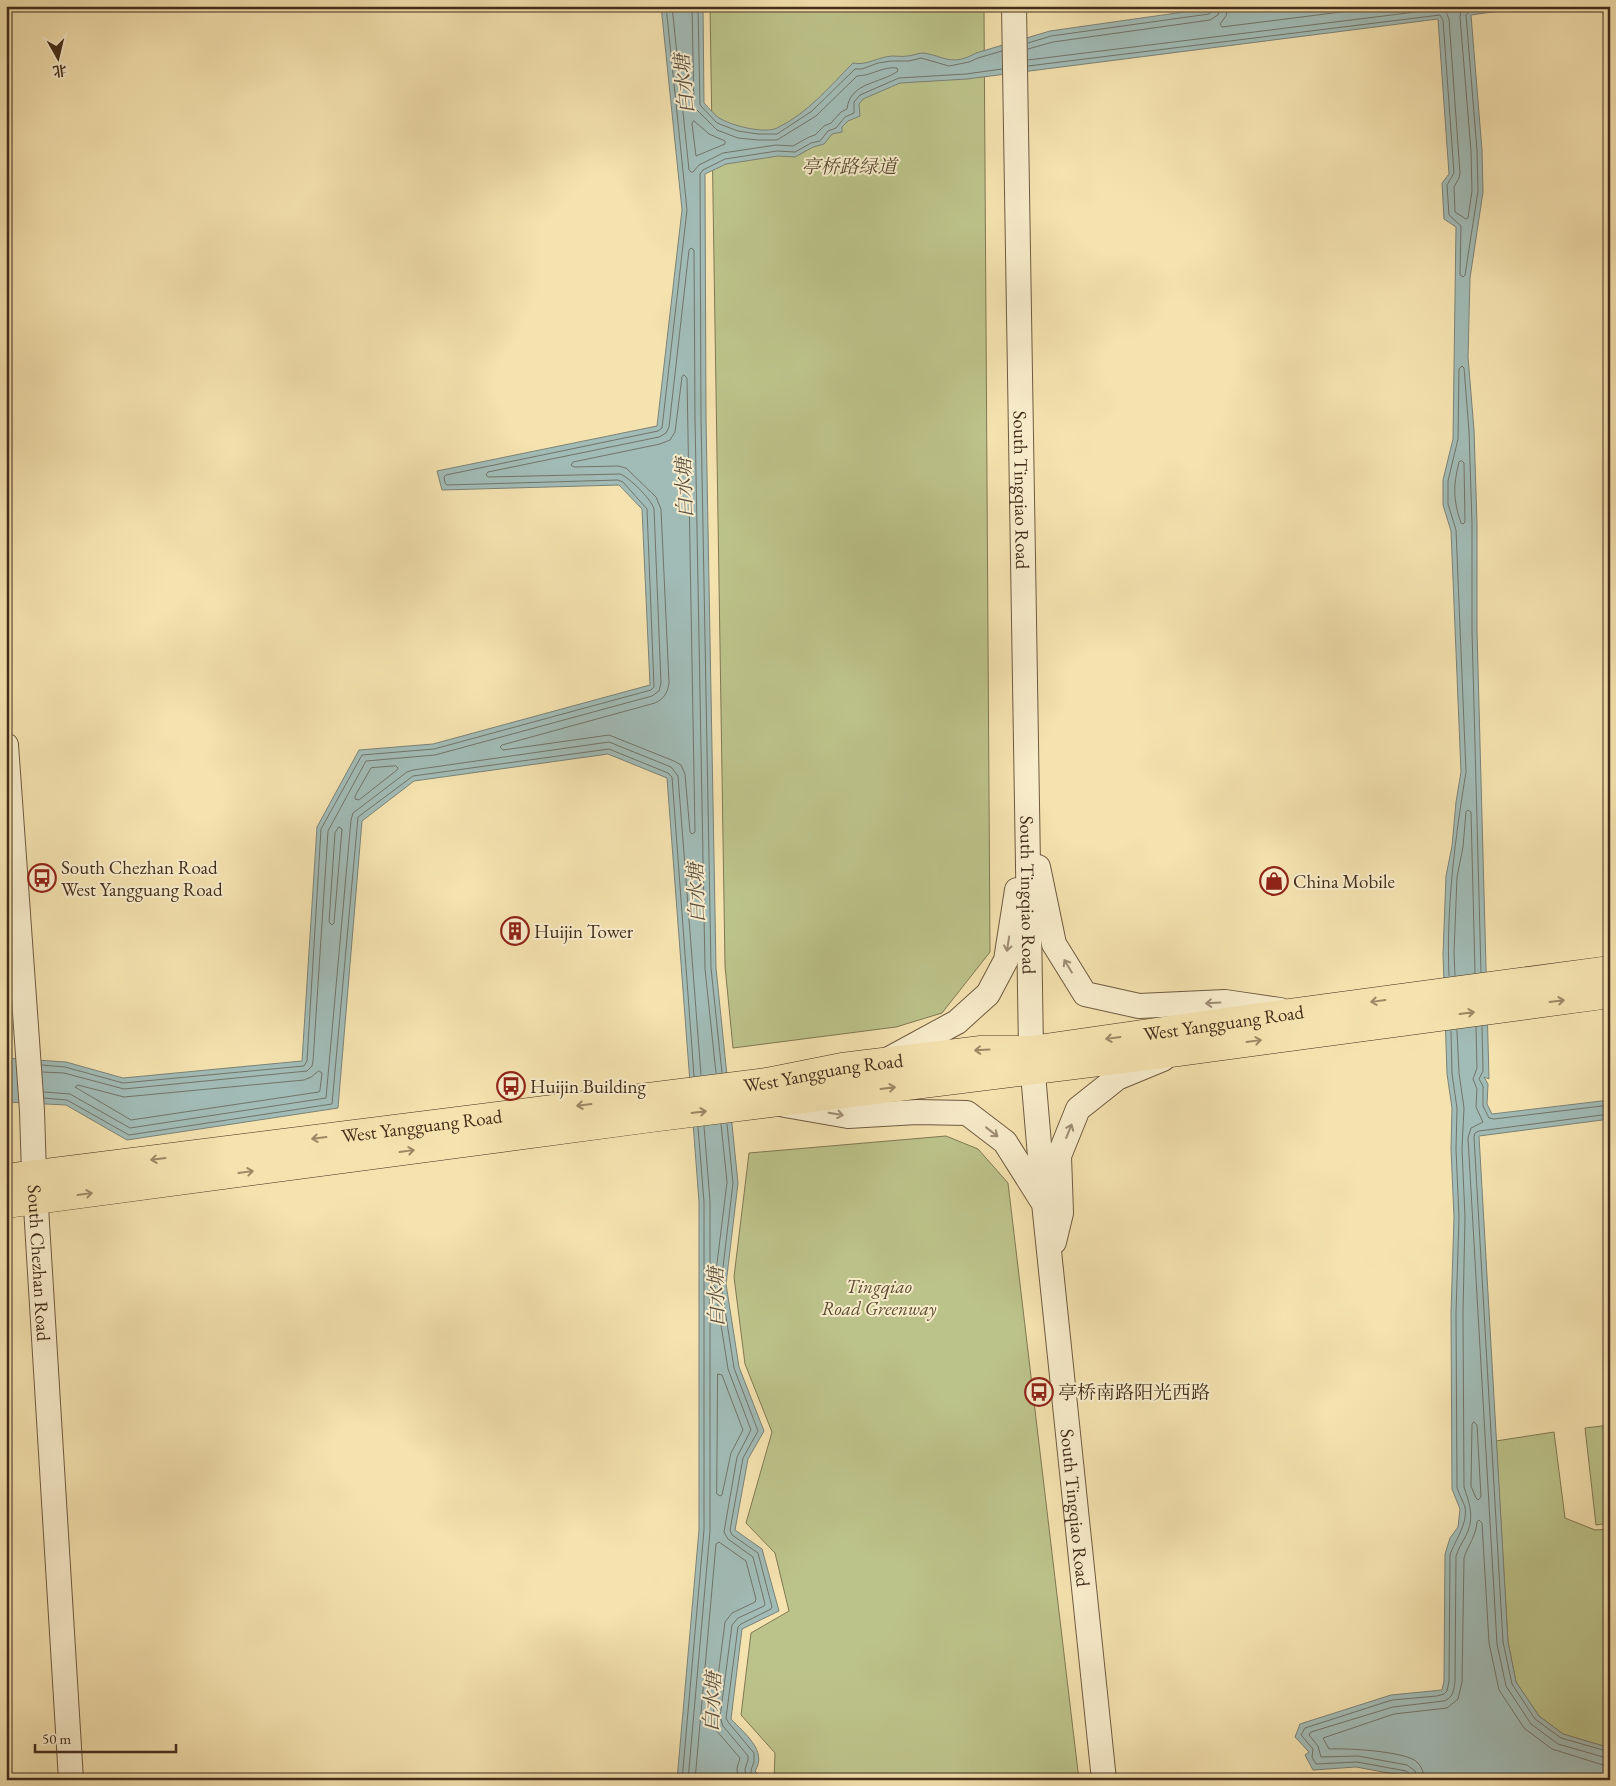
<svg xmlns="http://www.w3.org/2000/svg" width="1616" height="1786" font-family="'EB Garamond','Noto Serif SC',serif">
<rect width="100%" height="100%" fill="#f4e2af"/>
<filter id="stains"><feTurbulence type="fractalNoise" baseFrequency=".004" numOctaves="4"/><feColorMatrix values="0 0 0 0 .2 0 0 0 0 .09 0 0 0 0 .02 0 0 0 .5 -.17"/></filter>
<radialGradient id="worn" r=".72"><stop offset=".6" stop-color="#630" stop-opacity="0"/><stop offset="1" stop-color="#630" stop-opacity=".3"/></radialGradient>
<path fill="#bcc38a" stroke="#807852" d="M710,6h274v3l6,943 -48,61 -46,14 -163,21 -8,-82z
M946,1136l32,13 30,34 71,597h-305l1,-27 -34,-38 10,-82 38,-22 -14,-58 -29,-30 26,-91 -27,-68 -11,-87 15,-124z
M1610,1425v98l-14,2 -11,-97z
M1554,1432l11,86 30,12 15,-1v219l-47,-14 -24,-18 -23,-34 -8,-40 -12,-201z"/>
<path fill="#a1bbb6" stroke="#7b8278" d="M661,6h42l1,97c5,5 11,13 17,16 12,7 44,15 56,9 30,-14 53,-42 76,-65 13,3 25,-6 39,-7 5,0 10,1 15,0 5,0 11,-3 16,-3 22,3 28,14 53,0l74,-22 176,-25h308l-63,9 11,135 1,42 -13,86 -2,79 6,73 3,94v107l12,448 -5,-2 4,7 -1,20 5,10 118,-14v19l-131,17 29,506 8,40 23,34 24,18 47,14v32h-204l-1,-4 -49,-9 -43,3 -8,-15 4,-3 -14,-15 5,-13 91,-29 51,-5 2,-9 1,-127 5,-16 8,-11 2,-18 -8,-20 -1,-176 3,-96 -3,-68 1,-41 -5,-34 -4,-120 3,-78 6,-30 4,-44 5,-30 -10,-241 -8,-26v-25l10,-41 3,-212 -12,-8 -2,-36 7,-9 -11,-155 -471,60 -67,4 -37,16 -4,5 1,12 -12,5 -6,6v5l-10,2 -8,10 -11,3 -18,10 -17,-1 -52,8 -21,10 1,244 10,550 22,215 -12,101 13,83 25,64 -16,28 -13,71 27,19 17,62 -37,18 -11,90c13,14 37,32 24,52l3,3 -2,6h-79l22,-250v-328l-32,-424 -59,-24 -194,27 -52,40 -24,287 -211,32 -61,-35 -60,-3v-44l60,4 57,16 179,-17 15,-234 42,-77 74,-6 217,-59 -8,-176 -23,-24 -177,5 -5,-19 220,-45 25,-216z"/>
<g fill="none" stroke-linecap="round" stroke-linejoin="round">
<path stroke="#727468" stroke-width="1" d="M672,6l17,164 2,2h2l6,-7 24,-12 53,-8 17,1 16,-9 6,-2 9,-9 7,-3 10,-11 6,-3c3,-27 33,-25 51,-38l-1,-3c-14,-2 -26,8 -40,8l-41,40 -39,24h-19l-20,-2 -21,-8 -23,-23 -2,-101
M698,6l2,99 17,18 21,8 20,3h19l35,-23 43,-42h7l16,-6 13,-2h18l12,-3 28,8 20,-4 9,-4 24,-7
M1228,6l-2,10 -6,8 2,3 167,-21
M1028,43l23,-7 158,-22 4,-3 1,-5
M1028,49l25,-7 157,-22 8,-5 2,-9
M1028,60l412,-51 6,3 3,7 11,154 -1,5 -5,9 1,25 11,7 2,-1 4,-27 -1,-40 -11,-134 1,-7 4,-4
M1028,66l412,-51 3,5 11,153 -7,12 2,30 12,11 -1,49 3,2 2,-2 13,-84 -1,-41 -11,-135 5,-5 27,-4
M694,121l15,13 16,7v3l-29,12 -4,-32z
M684,375l3,3 8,454 -3,2 -2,-2 -5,-58 -4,-9 -7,-4 -65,-26 -106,15 -3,-3 2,-2 153,-42c9,-4 13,-11 14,-20l-8,-174 -5,-12 -30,-29 -8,-2 -44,1 -3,-2 2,-3 87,-18 10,-4 5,-8 7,-55z
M1462,461l2,2 1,59 -2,2 -2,-1c-8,-23 -8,-37 -2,-61z
M396,766l2,2 -1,2 -38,30 -4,-1v-3l16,-28z
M339,827l3,2 -8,94 -2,2 -3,-3 6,-89z
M1449,976c-3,-68 6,-137 17,-204l-10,-242 -8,-26v-23l10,-42 1,-70 3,-3 2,2 5,63 3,93v107l9,341
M1455,976l-1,-23 3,-76 6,-30 3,-35 2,-2 3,2 4,161
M1482,1026l1,45 -4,8 4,7v20l6,12 5,1 116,-14
M1476,1027l1,41 -4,11 4,10 -1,18 7,15 -12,6 -3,10 29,506 9,42 25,38 27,20 52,15
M42,1065l23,2 58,16 181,-17 3,-5 14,-232 41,-74 72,-6 217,-59 3,-3 -7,-178 -24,-27 -5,-2 -171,5 -2,-2 -1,-6 2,-2 212,-44 4,-3 25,-218 -21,-204
M319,1071l3,2 -2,17 -1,2 -188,28 -56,-33 3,-2 46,12 180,-17 7,-3z
M42,1072l22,1 60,16 183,-18 5,-5 1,-5 15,-230 38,-70 69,-6 217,-59 7,-5 2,-8 -7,-174c-2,-9 -25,-32 -34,-35l-132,3 -2,-2 2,-3 171,-35 7,-4 3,-6 20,-177 2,-2 3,2 1,168 10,551 11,104
M722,1073l-11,-105 -10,-550 -1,-244 3,-4 22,-11 52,-8 18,1 16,-9 9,-2 8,-10 8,-3 9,-11 9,-4v-11l6,-7 39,-17 67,-4 36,-5
M44,1092l26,2 60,34 196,-30 25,-278 2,-7 54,-41 6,-2 196,-28 62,25 7,9 23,299
M44,1098l23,2 62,35 203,-31 26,-287 55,-41 196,-27 59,24 4,4 22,299
M1610,1114l-131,17 -4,2 -1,4 29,505 9,42 23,35 26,19 49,14
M727,1124l6,59 -12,101 13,84 24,63 -15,27 -13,72 2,5 26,18 14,54 -1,2 -30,15 -3,3 -12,91 2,4 26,31v9l-3,8 1,10
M704,1126l6,75v79l3,2 2,-2 12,-98 -6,-58
M718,1374l4,1 21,55 -12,23 -9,42 -2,1 -3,-2z
M1474,1422l3,3 4,72 -3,3 -2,-2 -5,-12 1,-61z
M682,1780l22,-250v-328l-6,-75
M688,1780l22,-249v-244l3,-2 2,2 13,82 23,61 -14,27 -13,75 4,7 25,18 12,47 -1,2 -26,12 -6,7 -12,92 3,9 25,30v4l-3,9 1,11
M695,1780l21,-236 3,-2 27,19 10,38 -1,3 -23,11 -7,9 -12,94 2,13 25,29 -3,10 1,12
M1411,1780l-1,-6 -4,-3 -49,-9 -41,2 -4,-7 1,-8 -12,-14 4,-7 87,-28 45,-4 7,-2 3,-3 2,-10 1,-126c5,-15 18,-31 15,-48 -2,-6 -6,-13 -8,-19l-1,-175 3,-96 -3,-68 1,-41 -5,-34 -1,-43
M1417,1780l-2,-9 -8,-6 -49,-9 -37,1 -3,-11 -9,-11 2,-3 82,-25 51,-6c9,-3 10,-11 11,-20l1,-125c3,-10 9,-17 12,-25 6,-16 1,-29 -4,-44l-1,-174 2,-96 -3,-68 2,-41 -5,-35 -2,-43
M1424,1780c0,-7 -2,-13 -7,-18 -12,-11 -71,-14 -88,-13l-6,-11 71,-24 53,-6 11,-9 4,-17 2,-124c4,-13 12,-22 13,-36l2,-2 3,3 7,120 10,47 25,38 28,21 51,16 7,1"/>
<defs>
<g id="minor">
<path id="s1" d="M1014,6l17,1044 13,153 60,577"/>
<path id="s2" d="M6,745l26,366 2,63 37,606"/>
<path d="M1038,867l16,77 31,50 54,12 86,-4 55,8"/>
<path d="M889,1059l68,-37 31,-28 18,-34 11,-70"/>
<path d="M785,1105l63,11 69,-4 50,1 38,29 36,57"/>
<path d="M1054,1242l7,-29 -2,-57 19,-47 39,-31 46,-19"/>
</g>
<g id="major">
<path id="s3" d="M6,1178l761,-96 75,-15 139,-17h50l265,-38 314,-42"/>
<path d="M6,1204l645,-86 512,-64 447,-60"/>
</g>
</defs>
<use href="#minor" stroke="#6f5a40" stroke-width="26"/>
<use href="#major" stroke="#432d1b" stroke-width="29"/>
<use href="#minor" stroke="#f8eccb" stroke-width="24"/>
<use href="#major" stroke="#f4e2af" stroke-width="28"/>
</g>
<defs><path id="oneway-shaft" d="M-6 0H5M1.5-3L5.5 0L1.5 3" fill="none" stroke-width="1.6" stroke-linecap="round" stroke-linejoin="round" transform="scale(1.25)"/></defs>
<g stroke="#9e8c73">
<use href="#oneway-shaft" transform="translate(1008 944) rotate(99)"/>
<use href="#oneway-shaft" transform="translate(1068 966) rotate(-121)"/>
<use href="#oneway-shaft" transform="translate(1213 1003) rotate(177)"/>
<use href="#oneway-shaft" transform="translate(836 1114) rotate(10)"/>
<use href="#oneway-shaft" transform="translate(1069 1131) rotate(-68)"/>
<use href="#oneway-shaft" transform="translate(992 1132) rotate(38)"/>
</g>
<g stroke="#9c8865">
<use href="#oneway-shaft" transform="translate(1378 1001) rotate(172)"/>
<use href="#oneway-shaft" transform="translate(1557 1001) rotate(-7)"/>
<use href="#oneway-shaft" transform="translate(1467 1013) rotate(-7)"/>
<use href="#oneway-shaft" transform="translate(1113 1038) rotate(172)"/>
<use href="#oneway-shaft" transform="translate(1254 1041) rotate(-8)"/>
<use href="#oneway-shaft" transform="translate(982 1050) rotate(177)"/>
<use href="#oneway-shaft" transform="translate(888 1088) rotate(-7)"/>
<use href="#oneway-shaft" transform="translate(584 1105) rotate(173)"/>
<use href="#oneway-shaft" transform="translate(699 1112) rotate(-7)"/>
<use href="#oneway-shaft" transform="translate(319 1138) rotate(173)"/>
<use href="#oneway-shaft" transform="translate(407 1151) rotate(-8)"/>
<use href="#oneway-shaft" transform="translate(158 1159) rotate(173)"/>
<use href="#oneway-shaft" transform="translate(246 1172) rotate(-8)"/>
<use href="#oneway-shaft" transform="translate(85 1194) rotate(-8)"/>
</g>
<defs>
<symbol id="bus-ring" viewBox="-11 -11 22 22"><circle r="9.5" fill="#f8eccb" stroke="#8f2418" stroke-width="1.5"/><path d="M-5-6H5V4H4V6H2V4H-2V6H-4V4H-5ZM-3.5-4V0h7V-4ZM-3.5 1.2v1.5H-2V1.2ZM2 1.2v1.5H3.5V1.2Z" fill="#8f2418"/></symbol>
<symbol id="shop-ring" viewBox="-11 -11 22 22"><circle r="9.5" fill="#f8eccb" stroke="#8f2418" stroke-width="1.5"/><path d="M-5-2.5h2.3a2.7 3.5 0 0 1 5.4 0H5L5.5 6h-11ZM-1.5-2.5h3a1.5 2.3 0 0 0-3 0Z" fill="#8f2418"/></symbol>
<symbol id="building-ring" viewBox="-11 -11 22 22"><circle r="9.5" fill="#f8eccb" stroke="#8f2418" stroke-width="1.5"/><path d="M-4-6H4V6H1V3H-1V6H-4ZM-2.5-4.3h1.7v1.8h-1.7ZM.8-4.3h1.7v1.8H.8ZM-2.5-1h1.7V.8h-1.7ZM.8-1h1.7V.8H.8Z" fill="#8f2418"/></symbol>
</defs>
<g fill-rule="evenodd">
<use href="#bus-ring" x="26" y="862" width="32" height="32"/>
<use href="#shop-ring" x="1258" y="865" width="32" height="32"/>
<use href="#building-ring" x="499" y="915" width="32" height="32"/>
<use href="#bus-ring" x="495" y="1070" width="32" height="32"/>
<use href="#bus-ring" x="1023" y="1376" width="32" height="32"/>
</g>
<g text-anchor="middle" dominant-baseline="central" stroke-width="4" stroke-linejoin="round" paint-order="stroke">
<g font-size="19" font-style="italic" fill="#5b4b31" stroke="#f8eccb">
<text x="849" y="166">亭桥路绿道</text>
<text x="879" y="1286">Tingqiao<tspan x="879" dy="22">Road Greenway</tspan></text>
</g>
<g font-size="19" fill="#432d1b" stroke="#f8eccb">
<text stroke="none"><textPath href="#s1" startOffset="484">South Tingqiao Road</textPath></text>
<text stroke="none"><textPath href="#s1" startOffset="889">South Tingqiao Road</textPath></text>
<text stroke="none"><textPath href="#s3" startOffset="1228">West Yangguang Road</textPath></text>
<text stroke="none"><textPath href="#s3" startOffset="824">West Yangguang Road</textPath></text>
<text stroke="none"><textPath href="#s3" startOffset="419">West Yangguang Road</textPath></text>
<text stroke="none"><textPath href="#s2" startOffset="519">South Chezhan Road</textPath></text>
<text stroke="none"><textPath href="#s1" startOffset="1504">South Tingqiao Road</textPath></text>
</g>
<g font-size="19" fill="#432d1b" stroke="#f8eccb" text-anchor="start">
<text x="61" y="867">South Chezhan Road<tspan x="61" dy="22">West Yangguang Road</tspan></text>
<text x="1293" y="881">China Mobile</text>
<text x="534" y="931">Huijin Tower</text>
<text x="530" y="1086">Huijin Building</text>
<text x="1058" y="1392">亭桥南路阳光西路</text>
</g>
<g font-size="20" font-style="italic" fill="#5a5042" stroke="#f8eccb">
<text transform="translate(684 84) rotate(-95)">白水塘</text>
<text transform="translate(684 488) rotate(-92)">白水塘</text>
<text transform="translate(696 893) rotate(-92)">白水塘</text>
<text transform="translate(716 1297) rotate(-91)">白水塘</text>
<text transform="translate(712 1702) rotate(-87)">白水塘</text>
</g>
</g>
<rect width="1616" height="1786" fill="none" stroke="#f4e2af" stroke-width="25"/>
<rect x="8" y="8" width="1601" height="1771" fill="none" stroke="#432d1b" stroke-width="2.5"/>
<rect x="12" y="12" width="1591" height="1761" fill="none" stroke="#432d1b"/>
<g transform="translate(58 58) rotate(172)" stroke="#f8eccb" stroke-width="4" paint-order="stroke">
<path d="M0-4L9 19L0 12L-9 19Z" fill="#432d1b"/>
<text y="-8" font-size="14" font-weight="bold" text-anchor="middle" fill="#432d1b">北</text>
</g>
<path d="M35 1744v8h141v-8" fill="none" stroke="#432d1b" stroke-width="2.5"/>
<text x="42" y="1744" font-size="15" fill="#432d1b" stroke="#f8eccb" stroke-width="4" paint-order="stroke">50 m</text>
<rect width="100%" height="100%" filter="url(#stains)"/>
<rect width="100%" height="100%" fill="url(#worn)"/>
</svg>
